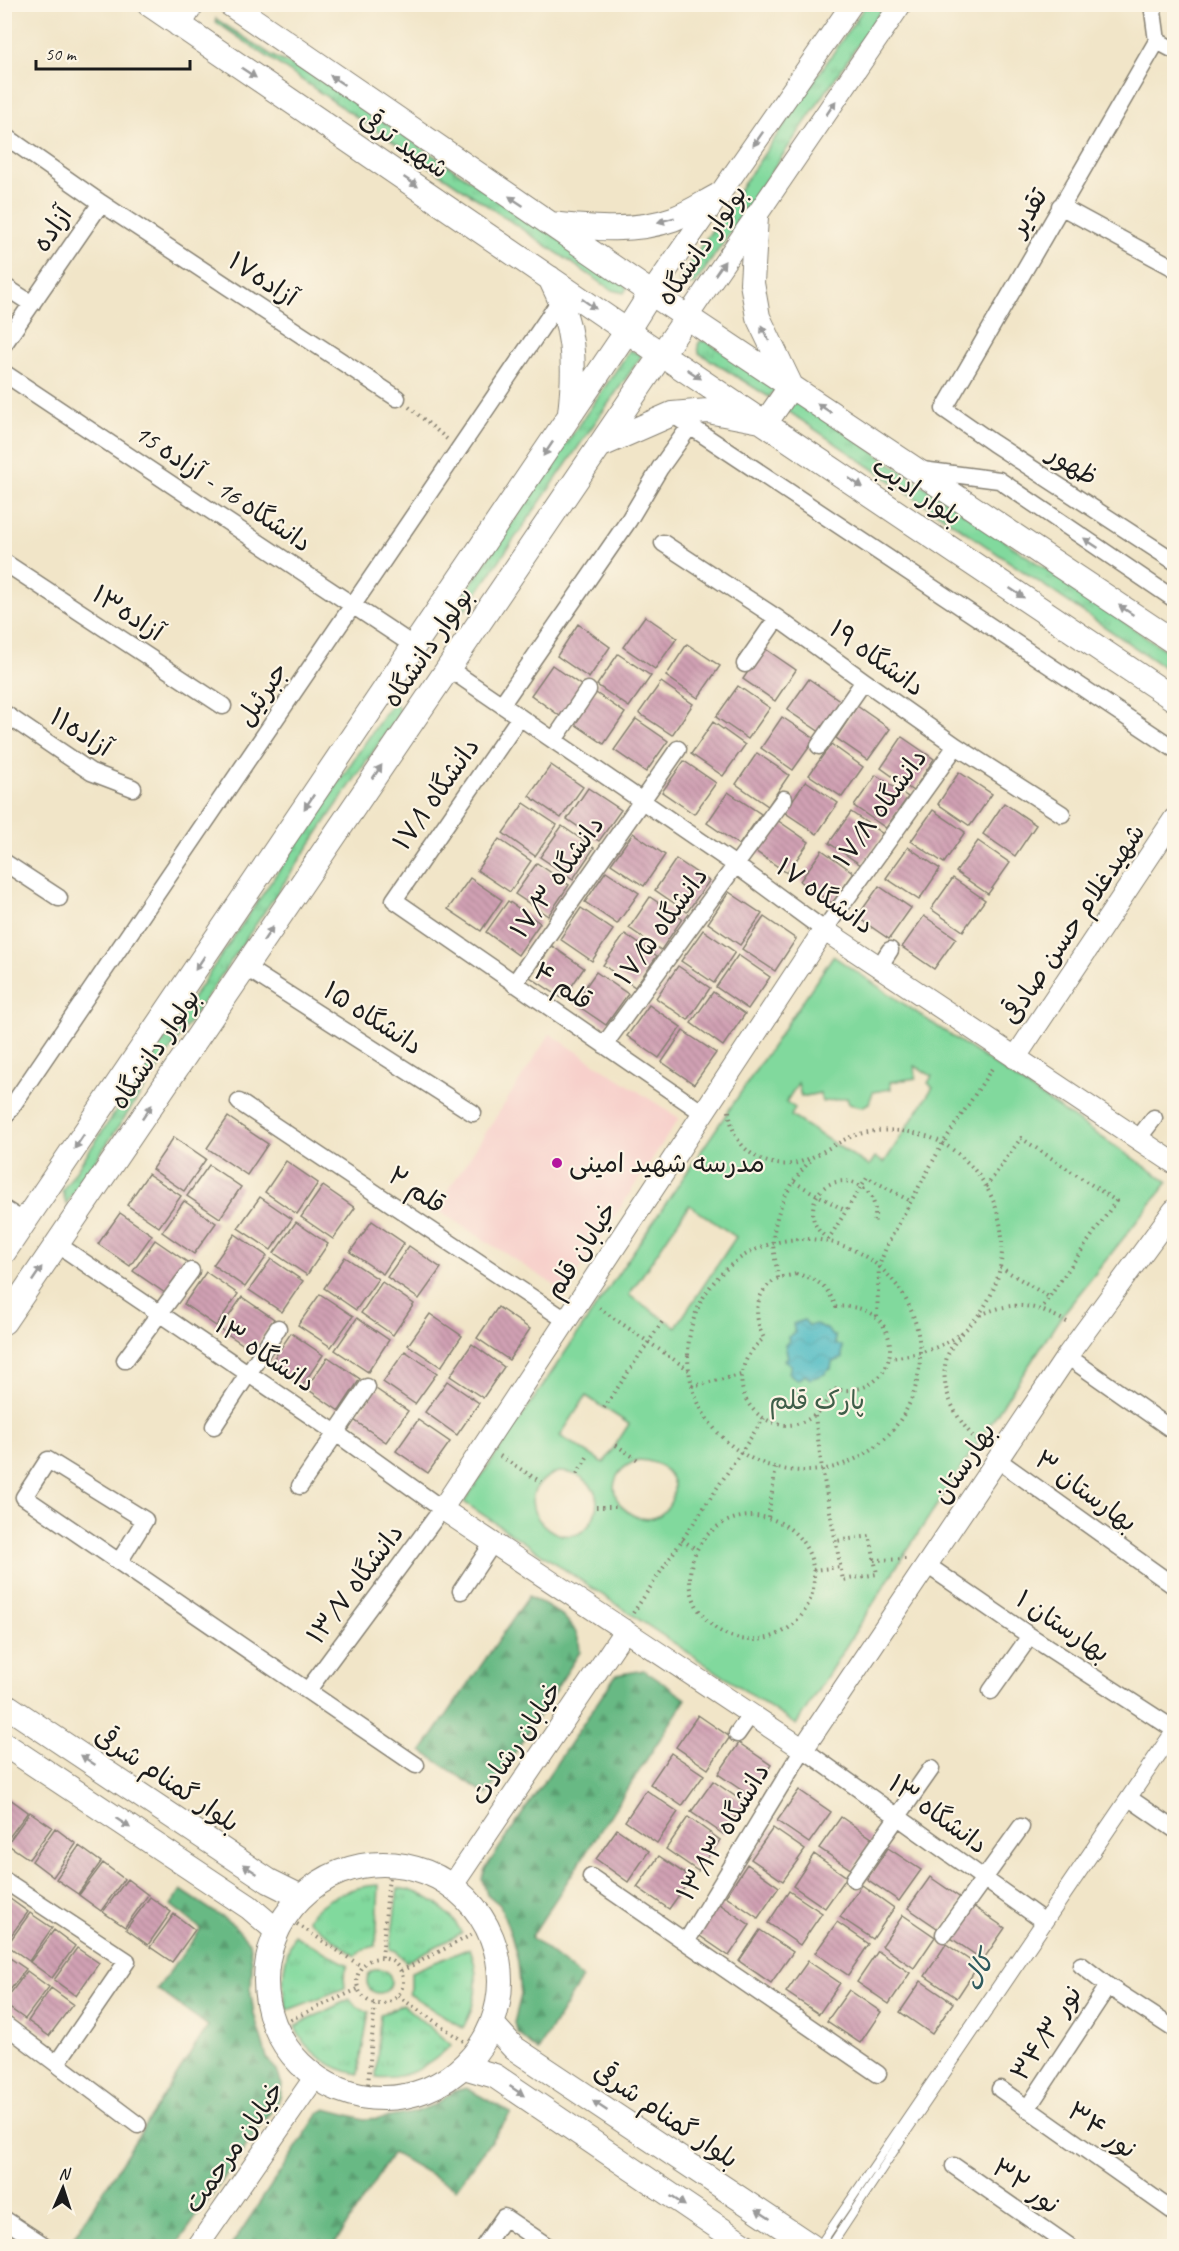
<svg xmlns="http://www.w3.org/2000/svg" width="1179" height="2251" font-family="Caveat,'Playpen Sans Arabic',sans-serif">
<defs>
<pattern id="grass-tufts" width="24" height="20" patternUnits="userSpaceOnUse" patternTransform="scale(1.5)"><rect width="24" height="20" fill="#81d99d"/><path d="M3 7l-1-3M5 7V3M7 7l1-3M15 17l-1-3M17 17v-4M19 17l1-3" fill="none" stroke="#6fba87"/></pattern>
<pattern id="forest-firs" width="22" height="20" patternUnits="userSpaceOnUse" patternTransform="scale(1.5)"><rect width="22" height="20" fill="#68b984"/><path d="M5 1l3.5 6h-7zM16 11l3.5 6h-7z" fill="#5a9e71"/></pattern>
<pattern id="water-waves" width="16" height="10" patternUnits="userSpaceOnUse" patternTransform="scale(1.5)"><rect width="16" height="10" fill="#4cbac2"/><path d="M0 5q4-4 8 0t8 0" fill="none" stroke="#429fa6"/></pattern>
<pattern id="building-back-hatch" width="6" height="6" patternUnits="userSpaceOnUse" patternTransform="scale(1.5)"><rect width="6" height="6" fill="#d0a0b3"/><path d="M-1 5l2 2M0 0l6 6M5-1l2 2" fill="none" stroke="#b28999"/></pattern>
</defs>
<rect width="100%" height="100%" fill="#fcf5e5"/>
<filter id="ink" filterUnits="userSpaceOnUse"><feTurbulence type="fractalNoise" baseFrequency=".0167" numOctaves="2"/><feDisplacementMap in="SourceGraphic" scale="12" xChannelSelector="R" yChannelSelector="G"/><feConvolveMatrix kernelMatrix="1 2 1 2 8 2 1 2 1" color-interpolation-filters="sRGB"/></filter>
<filter id="wash" filterUnits="userSpaceOnUse"><feTurbulence type="fractalNoise" baseFrequency=".008" numOctaves="4" result="noise"/><feDisplacementMap in="SourceGraphic" scale="24" xChannelSelector="R" yChannelSelector="G"/><feGaussianBlur stdDeviation="1.35" result="paint"/><feColorMatrix in="noise" values="0 0 0 0 0 0 0 0 0 0 0 0 0 0 0 0 0 1.4 0 .05"/><feComposite in="paint" operator="in"/></filter>
<g filter="url(#wash)">
<rect width="100%" height="100%" fill="#f1e5c8"/>
<path fill="#f7d0cb" d="M550,1034l129,84 -114,174 -129,-83z"/>
<path fill="url(#grass-tufts)" stroke="#4e7a5c" stroke-width="1.5" d="M866,5h19l-190,279 -12,1 -4,-4 3,-7z
M216,19l60,39 32,14 315,210 4,6 -3,5 -12,-3 -396,-268z
M700,341h6l71,46 -8,10 -70,-44 -1,-8z
M630,350l12,5 -177,255 -4,-12z
M793,397l381,259v18l-389,-265z
M394,700l6,12 -334,492 -4,-13z
M379,1885l-3,61 -12,3 -9,7 -48,-37c18,-22 44,-33 72,-34z
M398,1888c27,3 51,21 64,45l-56,29 -10,-11 -6,-2z
M294,1935l54,30 -4,11 1,12 -57,22c-9,-26 -5,-50 6,-75z
M470,1948c10,27 7,55 -7,80l-54,-34 2,-6v-16z
M367 1981a12 12 0 1 1 24 0a12 12 0 1 1-24 0Z
M350,1999l8,8 11,5 -11,62c-26,-5 -54,-22 -63,-48z
M402,2004l49,41c-20,20 -45,36 -75,32l4,-63 11,-3z"/>
<path fill="url(#forest-firs)" stroke="#426a50" stroke-width="1.5" d="M529,1596c24,15 51,23 51,56l-93,143 -65,-44z
M644,1670l42,29 -155,238 51,41 -44,73 -20,-18 -4,-10 7,-28 -3,-33 -6,-24 -12,-33 -13,-11 -5,-15 3,-10 131,-194z
M181,1890l53,35 15,17 3,20 -1,32 3,20 13,44 10,13 5,14 -2,13 -104,148h-106l-1,-1 139,-219 -51,-37 44,-60 -30,-24z
M466,2088l45,25 -55,76 -63,-36 -60,93h-102l88,-133 7,-4 38,10 19,-1 30,-5 23,-9 18,-13z"/>
<path fill="#81d99d" stroke="#4e7a5c" stroke-width="1.5" fill-rule="evenodd" d="M833,956l335,226 -108,136 -158,240 -106,167 -332,-223zM915,1066l17,10 -4,7 5,4 -49,76 -9,-6 -6,9 -78,-50 4,-8 -9,-6 12,-19 3,14 19,-4 2,9 25,-4 2,6 13,3 7,-4 4,-11 18,-3 -1,-7 26,-4zM689,1205l47,32 -60,90 -47,-32zM586,1396l43,28 -25,39 -44,-27zM638,1460c22,0 44,17 33,41 -23,49 -93,-17 -33,-41zM558,1472c24,-1 47,17 36,44 -23,54 -102,-18 -36,-44z"/>
<path fill="url(#water-waves)" stroke="#346b6f" stroke-width="1.5" d="M804,1320l5,6 7,-2 11,5 5,7h3v8l7,2v13l-10,3 -1,7h-3l-3,5 -15,5 -5,-4 -8,5 -8,-7 2,-8 -7,-5 4,-3 -3,-12 4,-4 -1,-4 7,-4 -2,-9z"/>
<g id="blocks">
<path fill="url(#building-back-hatch)" d="M645,616l32,22 -22,31 -32,-22z
M578,624l32,23 -21,31 -32,-22z
M687,644l33,22 -22,32 -32,-22z
M764,648l32,22 -21,31 -32,-22z
M618,654l33,22 -22,31 -32,-22z
M552,665l30,21 -22,30 -29,-21z
M809,679l32,22 -21,31 -33,-22z
M661,682l32,22 -21,31 -33,-22z
M738,686l32,22 -22,31 -32,-22z
M593,691l32,22 -21,31 -32,-22z
M857,706l33,23 -22,31 -32,-22z
M782,717l33,22 -22,31 -32,-22z
M636,719l32,22 -22,31 -32,-22z
M713,722l32,23 -22,31 -32,-22z
M902,737l32,22 -21,32 -32,-23z
M831,744l32,23 -21,30 -33,-22z
M757,753l32,22 -21,31 -32,-22z
M684,761l32,22 -22,31 -32,-22z
M551,765l32,22 -22,31 -32,-22z
M959,772l33,22 -22,32 -32,-22z
M876,775l32,22 -22,31 -32,-22z
M806,781l32,22 -21,31 -33,-22z
M588,788l33,22 -22,31 -32,-22z
M728,792l33,22 -22,31 -32,-22z
M524,803l33,22 -22,31 -32,-23z
M1004,803l32,22 -21,31 -32,-22z
M933,810l32,22 -21,31 -33,-22z
M851,812l32,22 -22,31 -32,-22z
M777,820l32,22 -22,31 -32,-22z
M562,826l32,22 -21,31 -33,-22z
M633,833l32,22 -21,31 -33,-22z
M499,839l32,22 -21,31 -33,-22z
M978,841l32,22 -22,31 -32,-22z
M908,847l32,22 -21,31 -33,-22z
M822,850l32,23 -22,30 -32,-22z
M676,859l33,22 -22,31 -32,-22z
M537,863l32,22 -21,31 -33,-22z
M606,871l33,22 -22,31 -32,-22z
M470,878l32,22 -21,31 -33,-22z
M953,878l32,22 -22,31 -32,-22z
M879,886l32,22 -22,31 -32,-22z
M729,892l33,22 -22,31 -32,-22z
M650,897l32,22 -21,31 -32,-22z
M508,901l32,22 -22,32 -32,-23z
M581,908l32,22 -21,31 -32,-22z
M924,916l32,22 -22,31 -32,-22z
M764,917l32,22 -21,32 -33,-22z
M703,930l32,22 -21,31 -33,-22z
M625,934l32,22 -22,31 -32,-22z
M552,946l32,22 -21,31 -33,-22z
M738,955l32,22 -22,32 -32,-22z
M678,966l32,22 -22,32 -32,-22z
M596,972l32,22 -22,31 -32,-22z
M713,992l32,22 -22,32 -32,-23z
M649,1005l32,22 -22,31 -32,-22z
M683,1031l33,22 -22,31 -32,-22z
M228,1117l40,27 -21,31 -40,-27z
M174,1137l32,22 -22,32 -32,-22z
M286,1161l32,22 -21,31 -32,-22z
M209,1165l32,22 -21,31 -33,-22z
M148,1174l33,22 -22,31 -32,-22z
M323,1186l32,22 -22,31 -32,-22z
M260,1197l32,22 -21,31 -33,-22z
M184,1201l32,22 -22,31 -32,-22z
M120,1213l32,22 -22,31 -32,-22z
M372,1221l32,22 -21,31 -33,-22z
M296,1222l32,22 -21,31 -33,-22z
M235,1234l32,22 -22,31 -32,-22z
M155,1240l32,22 -22,31 -32,-22z
M409,1246l32,22 -22,31 -32,-22z
M345,1257l33,22 -22,31 -32,-22z
M271,1259l32,22 -21,31 -33,-22z
M206,1272l32,22 -22,32 -32,-22z
M382,1282l32,22 -21,31 -32,-22z
M320,1294l33,22 -22,31 -33,-22z
M242,1297l32,22 -21,32 -33,-22z
M498,1307l32,22 -21,31 -32,-22z
M430,1314l32,22 -21,31 -33,-22z
M357,1318l32,22 -21,32 -33,-22z
M291,1333l32,22 -21,31 -32,-22z
M472,1344l32,23 -21,31 -33,-22z
M405,1351l32,22 -22,31 -32,-22z
M328,1357l32,22 -21,32 -33,-23z
M447,1381l32,22 -22,32 -32,-23z
M376,1389l32,22 -22,31 -32,-22z
M418,1420l32,22 -22,31 -32,-22z
M698,1715l32,22 -22,32 -32,-22z
M739,1743l32,22 -21,31 -32,-22z
M671,1753l33,22 -22,31 -32,-22z
M713,1781l32,22 -22,31 -32,-22z
M646,1790l32,22 -21,31 -32,-22z
M799,1790l32,22 -22,31 -32,-22z
M6,1796l22,16 -24,32v-46z
M30,1812l22,15 -23,32 -22,-15z
M688,1817l32,23 -22,31 -32,-22z
M841,1817l32,22 -21,31 -33,-22z
M55,1828l21,16 -23,33 -21,-16z
M773,1828l32,22 -22,31 -32,-22z
M617,1829l32,22 -21,31 -32,-23z
M79,1846l22,16 -23,32 -22,-15z
M888,1848l33,22 -22,31 -32,-22z
M814,1854l33,23 -22,31 -32,-22z
M659,1856l32,22 -22,31 -32,-22z
M103,1863l21,16 -23,32 -22,-16z
M747,1864l32,23 -21,31 -32,-22z
M930,1877l32,22 -22,31 -32,-22z
M127,1879l21,16 -23,32 -22,-15z
M862,1885l32,23 -21,31 -33,-22z
M789,1891l33,22 -22,32 -32,-22z
M6,1896l22,16 -24,33v-46z
M150,1897l21,15 -23,33 -22,-16z
M718,1903l32,22 -21,31 -32,-22z
M973,1906l32,22 -22,32 -32,-22z
M30,1913l22,15 -23,33 -22,-16z
M174,1914l21,16 -23,32 -22,-15z
M903,1915l32,22 -21,31 -32,-22z
M837,1922l32,22 -21,31 -33,-22z
M54,1930l21,16 -23,32 -22,-16z
M760,1930l33,22 -22,31 -32,-22z
M946,1944l32,22 -21,32 -32,-22z
M77,1948l22,15 -23,33 -22,-16z
M878,1951l32,22 -21,31 -32,-22z
M4,1954l22,15 -22,29z
M808,1961l32,22 -21,31 -33,-22z
M27,1971l22,16 -24,32 -21,-15v-2z
M921,1981l32,22 -21,31 -32,-22z
M51,1988l22,16 -24,32 -21,-15z
M849,1990l32,22 -21,31 -33,-22z"/>
</g>
</g>
<g filter="url(#ink)">
<use href="#blocks" fill-opacity="0" stroke="#868072" stroke-width="1.5"/>
<g fill="none" stroke-linecap="round" stroke-linejoin="round">
<defs>
<path id="service" d="M824,2239l349,-513
M831,2246l76,-115 267,-393"/>
<path id="minor" d="M1152,4l5,37 17,9
M1157,41l-213,368 49,34 181,118
M4,135l97,68 296,195
M1060,206l114,62
M4,286l28,18
M4,344l97,-141
M4,373l410,273
M672,414l501,334
M922,470l77,10 175,119
M663,543l114,75 87,63 92,65 106,68
M4,562l219,144
M745,664l32,-46
M448,668l289,198 87,64 132,-184
M502,704l127,-184 31,-52 30,-42
M4,713l87,59 42,16
M520,717l-126,183 309,213
M554,740l34,-50
M819,746l45,-65
M4,862l55,36
M245,967l228,146
M879,967l11,-17
M514,984l164,-235
M604,1045l180,-246
M239,1102l328,219
M4,1118l557,-819
M1137,1140l17,-22
M4,1209l21,13
M57,1244l279,189 106,76 -134,181
M1067,1356l107,75
M125,1360l66,-89
M214,1426l64,-98
M998,1460l176,126
M300,1486l67,-99
M119,1562l26,-42 -97,-60 -24,37c131,89 262,178 392,268
M927,1565l103,71 142,92
M461,1591l32,-48
M991,1691l39,-55
M737,1734l14,-20
M1132,1800l42,29
M591,1877l287,197
M854,1879l77,-110
M4,1880l123,81 -70,102
M944,1934l77,-107
M686,1942l117,-193 239,171
M1081,1965l27,21 66,43
M4,2024l134,101
M1000,2089l174,123
M1027,2109l81,-123
M954,2166l115,80
M4,2219l41,27
M484,2246l20,-29 43,29"/>
<path id="tertiary" d="M651,293l201,-289
M687,317l214,-313
M1015,1058l159,-239
M1174,1163l-350,-233 -382,579 361,240 264,-393 107,-146
M452,1886l173,-256
M198,2246l117,-169"/>
<path id="secondary" d="M149,4l478,327 547,368
M230,4l421,289 523,349
M179,25l13,-21
M551,224c40,4 83,9 122,-5 16,-6 31,-16 46,-24
M550,278c24,46 26,85 20,135
M599,446l73,-32 36,-3 58,11 25,-36 -33,-69 -6,-34 4,-66
M4,1252l623,-921 24,-38
M4,1322l683,-1005
M4,1704l265,177 32,16
M4,1744l245,163 28,24
M266 1981a117 117 0 1 1 234 0a117 117 0 1 1-234 0Z
M493,2025l21,23 297,198
M464,2067l31,9 251,170"/>
</defs>
<use href="#service" stroke="#868072" stroke-width="10"/>
<use href="#minor" stroke="#868072" stroke-width="19"/>
<use href="#tertiary" stroke="#868072" stroke-width="23"/>
<use href="#secondary" stroke="#868072" stroke-width="26"/>
<path stroke="#868072" stroke-width="4" stroke-dasharray="1.5 4.5" stroke-linecap="butt" d="M409,407l38,32
M729,1111c1,6 2,12 4,18 9,27 42,43 70,32 22,-8 41,-26 66,-29 24,-4 53,-1 75,12 67,41 79,131 21,186 -20,18 -49,25 -75,28
M794,1182l52,29
M986,1187l35,-49 95,63 -75,108
M828,1239c-9,-7 -16,-15 -15,-28 1,-44 72,-39 61,13
M688 1355a116 116 0 1 1 232 0a116 116 0 1 1-232 0Z
M828,1240l39,-63 43,24
M1000,1267l49,30
M796,1274c21,4 32,13 40,33 74,-8 71,95 -3,82 -36,82 -136,6 -69,-51 -11,-20 -10,-47 13,-59 5,-3 13,-3 19,-5z
M778,1278c-1,-12 -5,-25 -5,-37 2,-32 18,-61 40,-83
M599,1308l90,62
M980,1315c37,-16 55,-10 89,8
M877,1316l2,-50 8,-21 56,-102 50,-76
M962,1333c-3,5 -8,10 -11,15 -19,34 7,77 33,99
M692,1386l49,-11
M604,1408l60,-89
M815,1416l7,53 21,111 34,-6 -7,-38 -34,5
M616,1445l22,15
M500,1456l41,26
M577,1474l12,-20
M596,1507h24
M690 1578a62 62 0 1 1 124 0a62 62 0 1 1-124 0Z
M768,1517l8,-49
M682,1540l14,9
M874,1560l32,-1
M813,1570l28,-3
M633,1613l131,-195
M297,1924l64,42
M382,1957l8,-93
M357 1981a23 23 0 1 1 46 0a23 23 0 1 1-46 0Z
M401,1971l86,-44
M398,1996l71,49
M274,2027l84,-38
M367,2096l8,-93"/>
<use href="#service" stroke="#fff" stroke-width="8"/>
<use href="#minor" stroke="#fff" stroke-width="16"/>
<use href="#tertiary" stroke="#fff" stroke-width="21"/>
<use href="#secondary" stroke="#fff" stroke-width="24"/>
</g>
<defs><path id="oneway-solid" d="M-6-.8H1V-3.2L6.5 0L1 3.2V.8H-6Z" transform="scale(1.5)"/></defs>
<g fill="#999">
<use href="#oneway-solid" transform="translate(249 73) rotate(34)"/>
<use href="#oneway-solid" transform="translate(337 80) rotate(-146)"/>
<use href="#oneway-solid" transform="translate(831 108) rotate(-56)"/>
<use href="#oneway-solid" transform="translate(758 139) rotate(125)"/>
<use href="#oneway-solid" transform="translate(411 182) rotate(34)"/>
<use href="#oneway-solid" transform="translate(516 201) rotate(-146)"/>
<use href="#oneway-solid" transform="translate(666 220) rotate(165)"/>
<use href="#oneway-solid" transform="translate(720 268) rotate(-55)"/>
<use href="#oneway-solid" transform="translate(589 304) rotate(35)"/>
<use href="#oneway-solid" transform="translate(765 333) rotate(-116)"/>
<use href="#oneway-solid" transform="translate(694 374) rotate(34)"/>
<use href="#oneway-solid" transform="translate(824 408) rotate(-146)"/>
<use href="#oneway-solid" transform="translate(548 449) rotate(124)"/>
<use href="#oneway-solid" transform="translate(856 483) rotate(34)"/>
<use href="#oneway-solid" transform="translate(1091 543) rotate(-146)"/>
<use href="#oneway-solid" transform="translate(1017 593) rotate(34)"/>
<use href="#oneway-solid" transform="translate(1126 610) rotate(-146)"/>
<use href="#oneway-solid" transform="translate(377 772) rotate(-56)"/>
<use href="#oneway-solid" transform="translate(309 802) rotate(124)"/>
<use href="#oneway-solid" transform="translate(268 934) rotate(-56)"/>
<use href="#oneway-solid" transform="translate(200 963) rotate(124)"/>
<use href="#oneway-solid" transform="translate(147 1112) rotate(-56)"/>
<use href="#oneway-solid" transform="translate(79 1142) rotate(124)"/>
<use href="#oneway-solid" transform="translate(37 1274) rotate(-56)"/>
<use href="#oneway-solid" transform="translate(88 1760) rotate(-146)"/>
<use href="#oneway-solid" transform="translate(123 1823) rotate(34)"/>
<use href="#oneway-solid" transform="translate(250 1869) rotate(-146)"/>
<use href="#oneway-solid" transform="translate(517 2091) rotate(34)"/>
<use href="#oneway-solid" transform="translate(600 2106) rotate(-146)"/>
<use href="#oneway-solid" transform="translate(678 2201) rotate(34)"/>
<use href="#oneway-solid" transform="translate(763 2214) rotate(-146)"/>
</g>
</g>
<circle fill="#b5179e" stroke="#fcf5e5" stroke-width="2" cx="557" cy="1163" r="6"/>
<g text-anchor="middle" dominant-baseline="central" stroke-width="4.5" stroke-linejoin="round" paint-order="stroke">
<g font-size="26" fill="#1c1c1c" stroke="#fcf5e5">
<text transform="translate(404 144) rotate(34)">شهید ترقی</text>
<text transform="translate(1028 212) rotate(-60)">تقدیر</text>
<text transform="translate(52 229) rotate(-56)">آزاده</text>
<text transform="translate(702 245) rotate(-56)">بولوار دانشگاه</text>
<text transform="translate(263 279) rotate(33)">آزاده۱۷</text>
<text transform="translate(1073 465) rotate(33)">ظهور</text>
<text transform="translate(223 488) rotate(34)">دانشگاه 16 - آزاده 15</text>
<text transform="translate(917 491) rotate(34)">بلوار ادیب</text>
<text transform="translate(128 613) rotate(33)">آزاده۱۳</text>
<text transform="translate(428 647) rotate(-56)">بولوار دانشگاه</text>
<text transform="translate(877 658) rotate(36)">دانشگاه ۱۹</text>
<text transform="translate(262 694) rotate(-56)">جبرئیل</text>
<text transform="translate(81 732) rotate(32)">آزاده۱۱</text>
<text transform="translate(436 794) rotate(-55)">دانشگاه ۱۷/۱</text>
<text transform="translate(880 808) rotate(-54)">دانشگاه ۱۷/۸</text>
<text transform="translate(557 877) rotate(-55)">دانشگاه ۱۷/۳</text>
<text transform="translate(825 896) rotate(35)">دانشگاه ۱۷</text>
<text transform="translate(1073 924) rotate(-56)">شهیدغلام حسن صادقی</text>
<text transform="translate(661 926) rotate(-54)">دانشگاه ۱۷/۵</text>
<text transform="translate(563 986) rotate(34)">قلم ۴</text>
<text transform="translate(373 1018) rotate(33)">دانشگاه ۱۵</text>
<text transform="translate(155 1049) rotate(-56)">بولوار دانشگاه</text>
<text transform="translate(417 1190) rotate(34)">قلم ۲</text>
<text transform="translate(581 1250) rotate(-57)">خیابان قلم</text>
<text transform="translate(265 1354) rotate(34)">دانشگاه ۱۳</text>
<text transform="translate(964 1463) rotate(-56)">بهارستان</text>
<text transform="translate(1086 1491) rotate(36)">بهارستان ۳</text>
<text transform="translate(355 1584) rotate(-53)">دانشگاه ۱۳/۷</text>
<text transform="translate(1063 1626) rotate(34)">بهارستان ۱</text>
<text transform="translate(516 1743) rotate(-56)">خیابان رشادت</text>
<text transform="translate(167 1779) rotate(34)">بلوار گمنام شرقی</text>
<text transform="translate(938 1814) rotate(36)">دانشگاه ۱۳</text>
<text transform="translate(723 1832) rotate(-59)">دانشگاه ۱۳/۱۳</text>
<text transform="translate(1046 2033) rotate(-57)">نور ۳۴/۳</text>
<text transform="translate(666 2115) rotate(34)">بلوار گمنام شرقی</text>
<text transform="translate(1102 2130) rotate(35)">نور ۳۴</text>
<text transform="translate(234 2147) rotate(-55)">خیابان مرحمت</text>
<text transform="translate(1026 2186) rotate(35)">نور ۳۲</text>
</g>
<g font-size="26" fill="#1c1c1c" stroke="#fcf5e5" text-anchor="start">
<text x="569" y="1163">مدرسه شهید امینی</text>
</g>
<g font-size="26" fill="#3f5e49" stroke="#fcf5e5">
<text x="817" y="1400">پارک قلم</text>
</g>
<g font-size="27" font-style="italic" fill="#2f5b5e" stroke="#fcf5e5">
<text transform="translate(978 1970) rotate(-56)">کال</text>
</g>
</g>
<rect width="1179" height="2251" fill="none" stroke="#fcf5e5" stroke-width="24"/>
<g transform="translate(63 2188) rotate(3)" stroke="#fcf5e5" stroke-width="4.5" paint-order="stroke">
<path d="M0-4.5L10 22L0 15L-10 22Z" fill="#1c1c1c"/>
<text y="-9" font-size="16" font-weight="bold" text-anchor="middle" fill="#1c1c1c">N</text>
</g>
<path d="M36 60v9h154v-9" fill="none" stroke="#1c1c1c" stroke-width="3"/>
<text x="45" y="60" font-size="18" fill="#1c1c1c" stroke="#fcf5e5" stroke-width="4.5" paint-order="stroke">50 m</text>
</svg>
